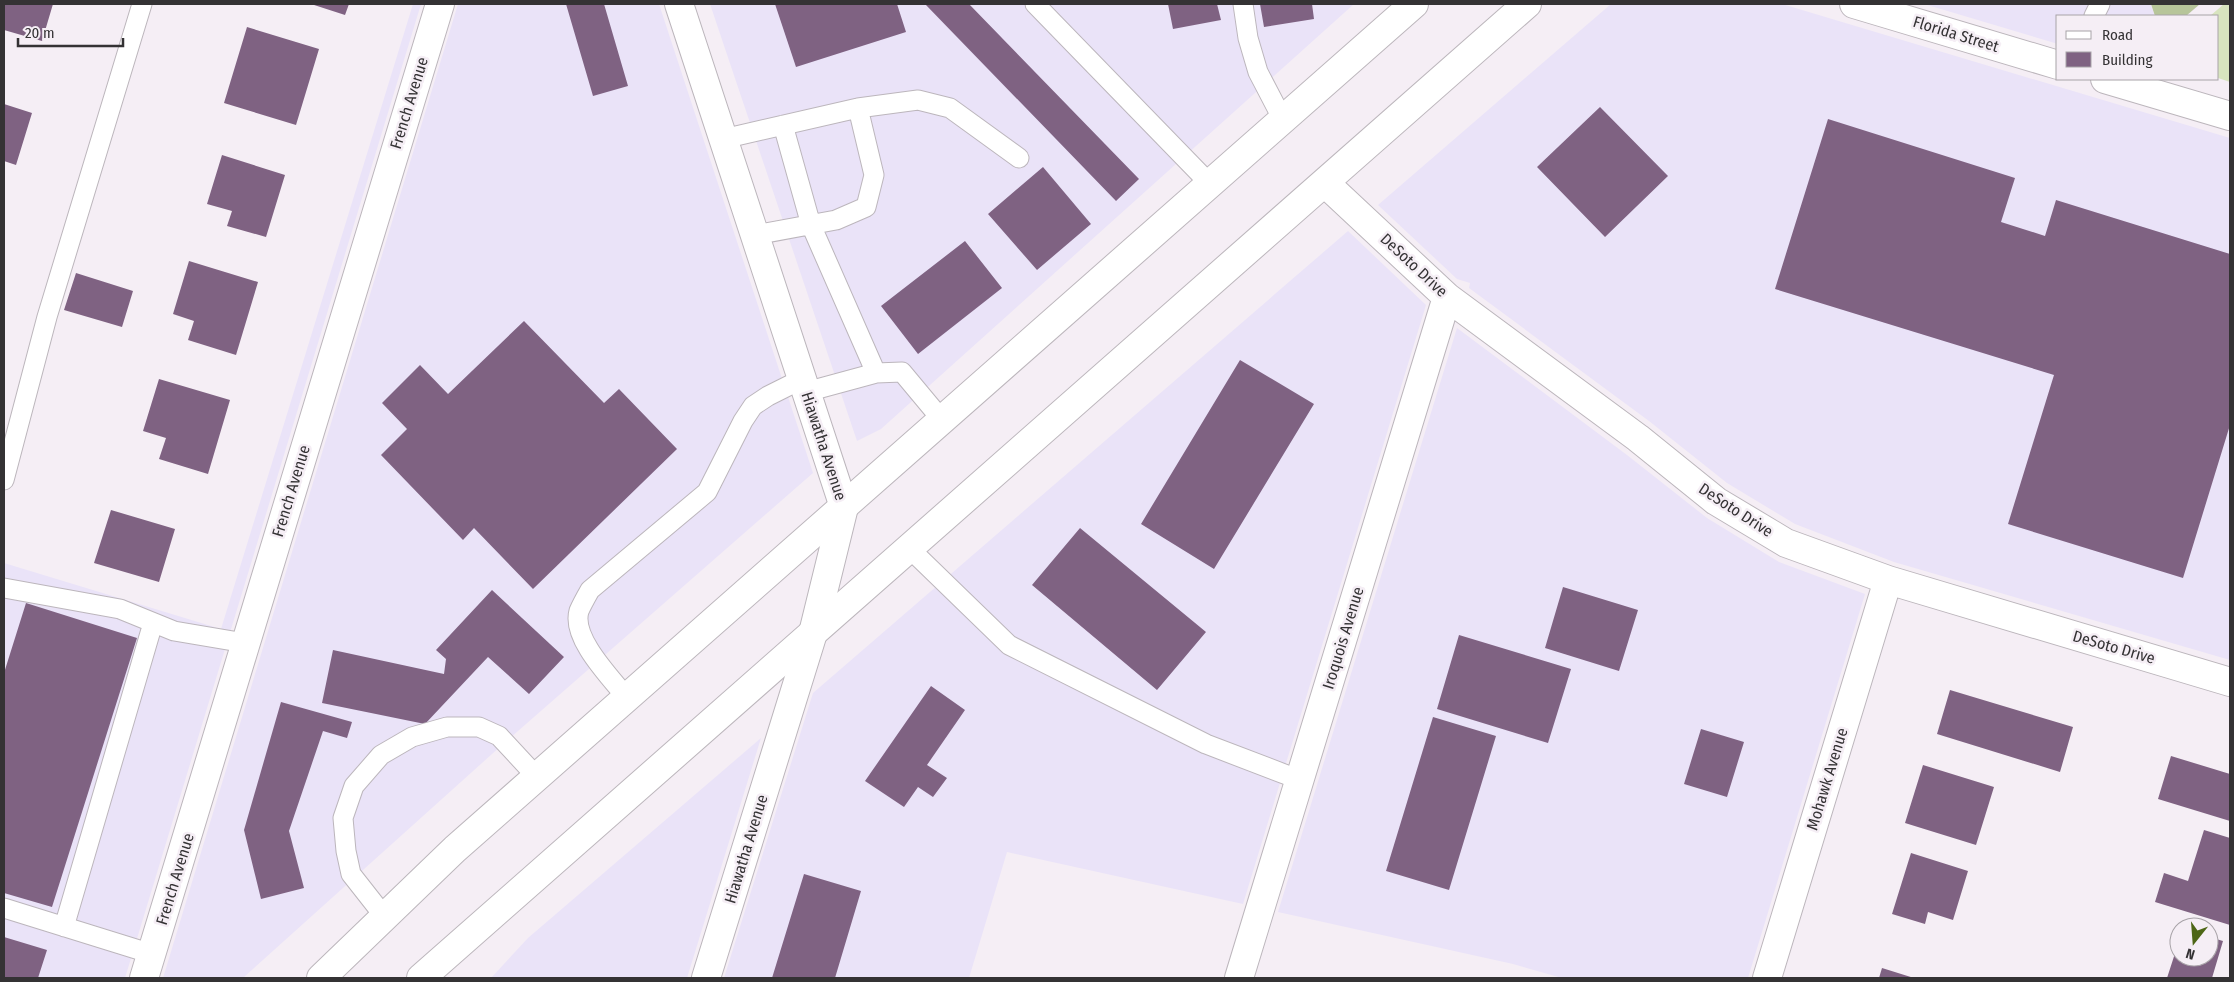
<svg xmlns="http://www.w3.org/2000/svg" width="2234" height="982" font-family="'Fira Sans Condensed',sans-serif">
<rect width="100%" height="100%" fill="#f5eef5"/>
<path fill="#eae3f8" d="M413,4h8l-296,974h-121v-415l217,66z
M458,4h201l154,469 -311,272 -259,233h-80z
M710,4h644l-473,425 -24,12z
M1611,4h171l448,134v522l-336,-98 -99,-38 -68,-41 -78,-62 -180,-133 1,-5 -13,-4 -79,-74z
M1924,4h227l4,12h-97v28z
M1348,231l78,74 -183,599 -236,-52 -38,126h-245l89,-285z
M1457,328l170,127 80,63 72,44 86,32 -117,384h-186l-49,-14 -235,-52z
M761,738l-74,240h-196l37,-40z"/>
<path fill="#d8e4bf" d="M2224,4h6v78l-12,-4v-62h-8z"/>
<path fill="#b7c59a" d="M2151,4h49l-14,12h-31z"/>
<path fill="#7f6282" d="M4,4h49l-11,37 -38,-11z
M311,4h38l-4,11z
M566,4h38l24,82 -35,10z
M775,4h122l9,28 -110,35z
M925,4h44l170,175 -23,22z
M1168,4h49l4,16 -48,9z
M1260,4h52l2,15 -50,8z
M247,27l72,22 -23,76 -72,-22z
M4,104l28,9 -16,52 -12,-4z
M1600,107l68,69 -63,61 -68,-70z
M1828,119l187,59 -14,44 44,14 11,-36 174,54v171l-47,153 -175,-54 46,-149 -279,-86z
M222,155l63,20 -19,62 -39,-11 5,-15 -25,-7z
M1043,167l48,57 -54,46 -49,-56z
M965,241l37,47 -84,66 -37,-48z
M189,261l69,21 -22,73 -48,-15 6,-19 -21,-7z
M76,273l57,18 -11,36 -58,-17z
M524,321l80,82 15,-14 58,60 -144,140 -59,-61 -11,12 -82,-85 26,-26 -25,-26 38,-38 28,29z
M1240,360l74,44 -100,165 -73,-45z
M159,379l71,21 -22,74 -49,-15 7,-21 -23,-7z
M111,510l64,19 -16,53 -65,-19z
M1080,528l126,104 -49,58 -125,-105z
M1563,587l75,23 -19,61 -74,-23z
M492,590l72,67 -35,37 -41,-37 -63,67 -103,-21 11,-53 111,24 2,-15 -10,-9z
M26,603l111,35 -85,269 -48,-14v-220z
M1459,635l112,34 -23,74 -111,-34z
M931,686l34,24 -38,55 20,13 -14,19 -15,-10 -14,20 -39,-26z
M1950,690l123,37 -13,45 -123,-38z
M281,702l71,20 -5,16 -24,-7 -34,100 15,57 -43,11 -17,-69z
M1433,717l63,19 -47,154 -63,-19z
M1701,729l43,13 -17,55 -43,-13z
M2171,756l59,18v47l-72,-22z
M1923,765l71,22 -18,58 -71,-22z
M2204,830l26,8v87l-75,-23 9,-29 24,8z
M1911,853l57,18 -15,49 -25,-8 -3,12 -33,-10z
M804,874l57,17 -26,87h-63z
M4,937l43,13 -9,28h-34z
M2209,937l14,4 -11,37h-45l12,-37v16h30z
M1882,968l32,10h-35z"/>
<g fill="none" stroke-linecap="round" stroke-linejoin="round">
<defs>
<path id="service" d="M1035,4l175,180
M1243,4l5,34 10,34 25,48
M2094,16l6,-12
M783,125l28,100 65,148 -70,19
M723,139l135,-31 60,-8 32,8 69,50
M755,235l81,-15 30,-13 8,-32 -16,-67
M876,373l26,-1 40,48
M4,480l43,-163 95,-313
M909,548l100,97 197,99 94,36
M4,588l116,21 54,22 71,12
M627,698c-16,-20 -56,-60 -48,-87 3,-7 7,-14 11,-21l117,-98 36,-71 10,-15 15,-10 34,-17
M4,908l148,46
M384,916l-33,-42 -5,-23 -3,-33 11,-32 27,-31 31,-18 35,-10h32l20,9 38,41
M64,927l89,-304"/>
<path id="minor" d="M679,4l165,503 -31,126 -107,345
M1325,183l122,114 191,141 78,63 70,42 102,37 342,102
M144,978l296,-974
M1239,978l208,-681
M1767,978l121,-398"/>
<path id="tertiary" d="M1854,4l204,61
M2105,79l125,37"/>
<path id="primary" d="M321,978l134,-129 959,-845
M421,978l1106,-974"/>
</defs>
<use href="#service" stroke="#bcb6bc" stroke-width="21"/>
<use href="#minor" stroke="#bcb6bc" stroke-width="30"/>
<use href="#tertiary" stroke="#bcb6bc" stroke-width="30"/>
<use href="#primary" stroke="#bcb6bc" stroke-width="30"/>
<use href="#service" stroke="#fff" stroke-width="19"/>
<use href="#minor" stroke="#fff" stroke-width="28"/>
<use href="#tertiary" stroke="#fff" stroke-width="28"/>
<use href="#primary" stroke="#fff" stroke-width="28"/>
</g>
<g text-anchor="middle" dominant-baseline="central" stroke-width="5" stroke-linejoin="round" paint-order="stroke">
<g font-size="16" fill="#343234" stroke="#f5eef5">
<text transform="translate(1956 34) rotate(17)">Florida Street</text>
<text transform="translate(409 103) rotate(-73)">French Avenue</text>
<text transform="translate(1414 265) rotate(43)">DeSoto Drive</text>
<text transform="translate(824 446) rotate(72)">Hiawatha Avenue</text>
<text transform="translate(291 491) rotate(-73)">French Avenue</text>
<text transform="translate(1736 510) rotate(33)">DeSoto Drive</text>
<text transform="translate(1343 638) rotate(-73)">Iroquois Avenue</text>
<text transform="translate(2114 647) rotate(16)">DeSoto Drive</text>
<text transform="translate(1827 779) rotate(-73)">Mohawk Avenue</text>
<text transform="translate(746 849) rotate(-73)">Hiawatha Avenue</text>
<text transform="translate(175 879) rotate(-73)">French Avenue</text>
</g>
</g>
<rect width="2234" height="982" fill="none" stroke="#343234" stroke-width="10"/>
<rect x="2056" y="15" width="162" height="65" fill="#f5eef5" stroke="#a8a3a8"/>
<rect x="2066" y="31" width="25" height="8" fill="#ffffff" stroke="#a8a3a8"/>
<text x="2102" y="40" font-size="15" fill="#343234">Road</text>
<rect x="2066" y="52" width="25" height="15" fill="#7f6282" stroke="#a8a3a8"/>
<text x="2102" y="65" font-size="15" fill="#343234">Building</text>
<g transform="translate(2194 942) rotate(197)"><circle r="24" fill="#f5eef5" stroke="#a8a3a8"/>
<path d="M0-4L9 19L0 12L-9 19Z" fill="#4d6616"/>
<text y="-8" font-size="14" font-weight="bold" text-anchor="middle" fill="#343234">N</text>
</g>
<path d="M18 38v8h105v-8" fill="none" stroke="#343234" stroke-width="2.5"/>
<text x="25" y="38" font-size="15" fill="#343234" stroke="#f5eef5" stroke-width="4" paint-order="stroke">20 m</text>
</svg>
